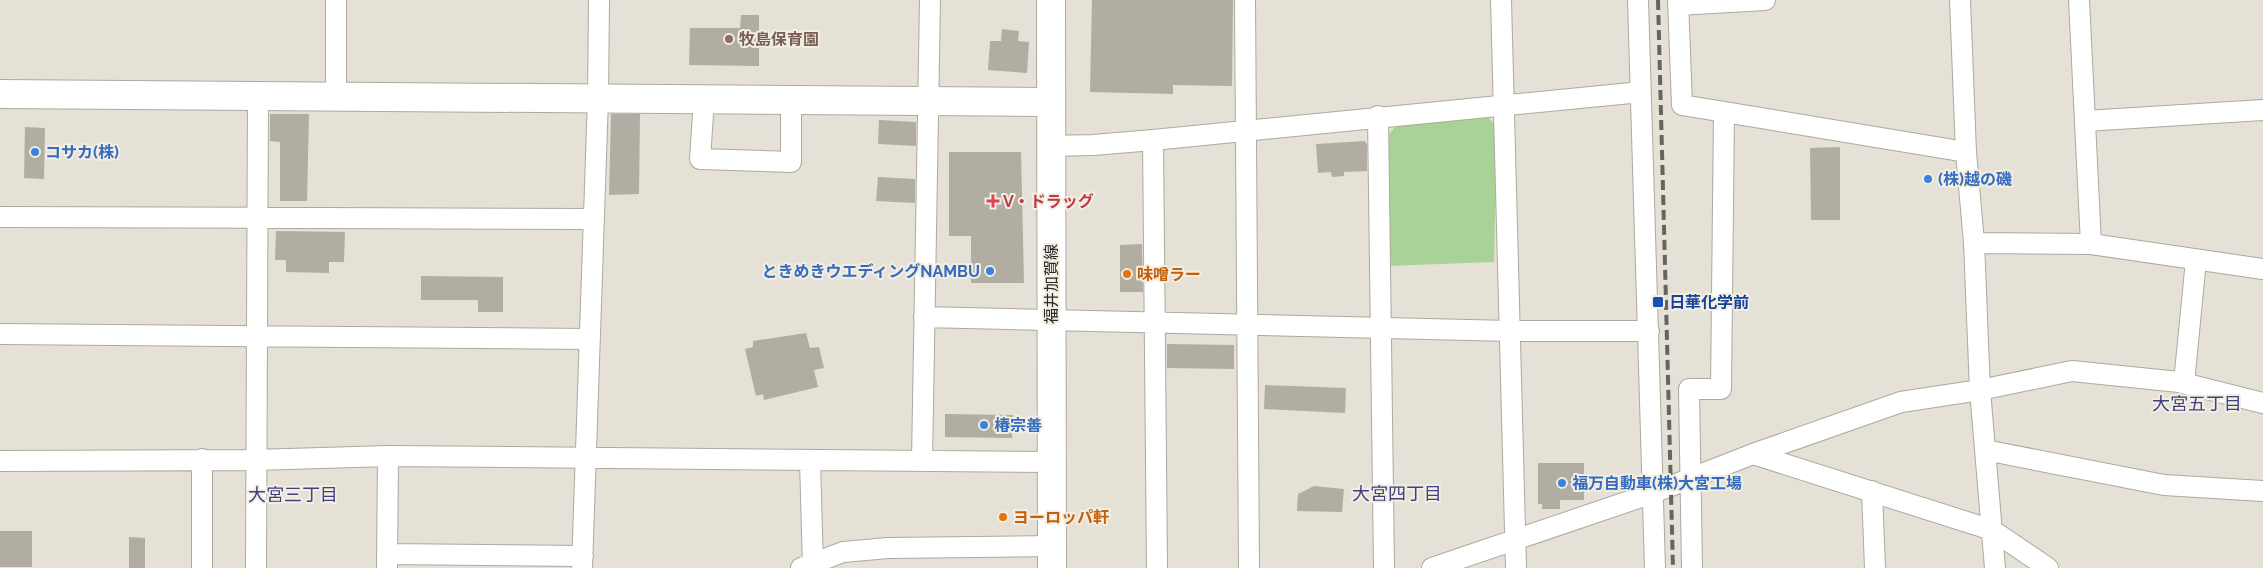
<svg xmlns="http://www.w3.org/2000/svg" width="2263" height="568" font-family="Raleway,'Noto Sans JP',sans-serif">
<rect width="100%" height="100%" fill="#e5e1d6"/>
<path fill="#a9d396" d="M1488,117l9,10 -3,135 -107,4 -2,-127 11,-13z"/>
<path fill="#b1ada3" d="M1092,0h141l-1,86 -59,-1v9l-83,-2z
M741,15h18v51l-70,-1 1,-37h50z
M1002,29l17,2 -1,10 11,1 -2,31 -39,-3 2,-29h11z
M270,114h39l-2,87h-27v-59l-10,-1z
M611,114h29l-1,80 -30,1z
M879,120l37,2v24l-38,-2z
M25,127l20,1 -1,51 -20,-1z
M1365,141l2,4v26l-23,1v4l-12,1 -1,-5 -13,1 -2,-29z
M1840,147v73h-29l-1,-72z
M949,152h72l3,131h-53v-47h-22z
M878,177l37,2v24l-39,-2z
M276,231l69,1 -1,30h-15v11l-43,-1v-12h-11z
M1142,244l1,48h-23v-47z
M421,276l82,1v35h-25v-12h-57z
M806,333l4,15 9,-1 5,21 -10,2 4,17 -54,13 -1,-6 -7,2 -11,-47 8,-2v-6z
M1167,344l67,1v24l-67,-1z
M1265,385l81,3 -1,25 -81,-4z
M945,414l68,1 -1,23 -67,-1z
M1538,463h46v37h-24v9h-18v-5h-4z
M1314,486l30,3 -2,23 -45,-1 1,-17z
M0,531h32v36h-32z
M129,537l16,1v30h-16z"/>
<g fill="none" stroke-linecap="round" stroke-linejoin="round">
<defs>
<path id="street" d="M1245,0l4,568
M1501,0l15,568
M1638,0l17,568
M1678,0l4,105 284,47
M1960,0l6,152 8,91 6,147 15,178
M2079,0l12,244
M1678,5l87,-5
M336,96v-96
M704,99l-4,60 91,3v-62
M1378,116l6,452
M2085,121l178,-11
M1153,140l4,428
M1050,146l43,-1 60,-5 488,-48
M0,217l594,2
M1974,243l117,1 172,25
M924,317l586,14h139
M0,334l589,5
M2184,383l12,-123
M1985,450l179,35 99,6
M1753,454l239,76 56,38
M202,459v109
M810,460l3,108
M0,461l255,-1 133,-4 663,6
M922,461l8,-461
M1872,491l3,77
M387,554l196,2
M256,568l2,-472
M387,568l1,-112
M582,568l16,-470 1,-98
M801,568l42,-16 45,-4 164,-2
M1432,568l221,-75 100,-39 148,-52 79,-12 92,-19 107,11 84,21
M1692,568l-3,-179h32l3,-276"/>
<path id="secondary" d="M0,94l1050,8"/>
<path id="primary" d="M1051,0l1,568"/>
</defs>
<use href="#street" stroke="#ada99f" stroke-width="22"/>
<use href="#secondary" stroke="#ada99f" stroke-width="30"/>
<use href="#primary" stroke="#ada99f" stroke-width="30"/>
<use href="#street" stroke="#fff" stroke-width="20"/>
<use href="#secondary" stroke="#fff" stroke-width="28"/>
<use href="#primary" stroke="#fff" stroke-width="28"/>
<path stroke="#66645e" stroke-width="4" stroke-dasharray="10 5" stroke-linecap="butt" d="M1658,0l15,568"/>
</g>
<circle fill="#8d6e63" stroke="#f2eee3" stroke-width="2" cx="729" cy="39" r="5"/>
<g fill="#3f7fe0" stroke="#f2eee3" stroke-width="2">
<circle cx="35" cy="152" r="5"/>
<circle cx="1928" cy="179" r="5"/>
<circle cx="990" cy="271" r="5"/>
<circle cx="984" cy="425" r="5"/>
<circle cx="1562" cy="483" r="5"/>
</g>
<path fill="#e0444e" stroke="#f2eee3" stroke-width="2" d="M990.5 193.5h5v5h5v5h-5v5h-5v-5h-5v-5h5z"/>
<g fill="#e8710a" stroke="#f2eee3" stroke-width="2">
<circle cx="1127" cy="274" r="5"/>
<circle cx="1003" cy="517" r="5"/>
</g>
<rect fill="#1a4fb4" stroke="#f2eee3" stroke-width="2" x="1652" y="296" width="12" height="12" rx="2.5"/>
<g text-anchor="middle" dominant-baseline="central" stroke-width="4" stroke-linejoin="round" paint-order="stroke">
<g font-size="16" font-weight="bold" fill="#785e54" stroke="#f2eee3" text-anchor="start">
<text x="739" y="39">牧島保育園</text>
</g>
<g font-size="16" font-weight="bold" fill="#366cbe" stroke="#f2eee3" text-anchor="start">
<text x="45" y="152">コサカ(株)</text>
<text x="1938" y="179">(株)越の磯</text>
<text x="980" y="271" text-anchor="end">ときめきウエディングNAMBU</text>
<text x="994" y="425">椿宗善</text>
<text x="1572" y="483">福万自動車(株)大宮工場</text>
</g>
<g font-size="16" font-weight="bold" fill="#be3a42" stroke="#f2eee3" text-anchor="start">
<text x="1003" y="201">V・ドラッグ</text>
</g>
<g font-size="16" font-weight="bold" fill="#c56008" stroke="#f2eee3" text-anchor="start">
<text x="1137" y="274">味噌ラー</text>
<text x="1013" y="517">ヨーロッパ軒</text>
</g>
<g font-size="16" fill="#2a2824" stroke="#f2eee3">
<text transform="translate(1051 284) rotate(-90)">福井加賀線</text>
</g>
<g font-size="16" font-weight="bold" fill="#164399" stroke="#f2eee3" text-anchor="start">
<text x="1669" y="302">日華化学前</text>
</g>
<g font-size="18" fill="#40407d" stroke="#f2eee3">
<text x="2197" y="403">大宮五丁目</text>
<text x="1397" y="493">大宮四丁目</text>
<text x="293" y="494">大宮三丁目</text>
</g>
</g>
</svg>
